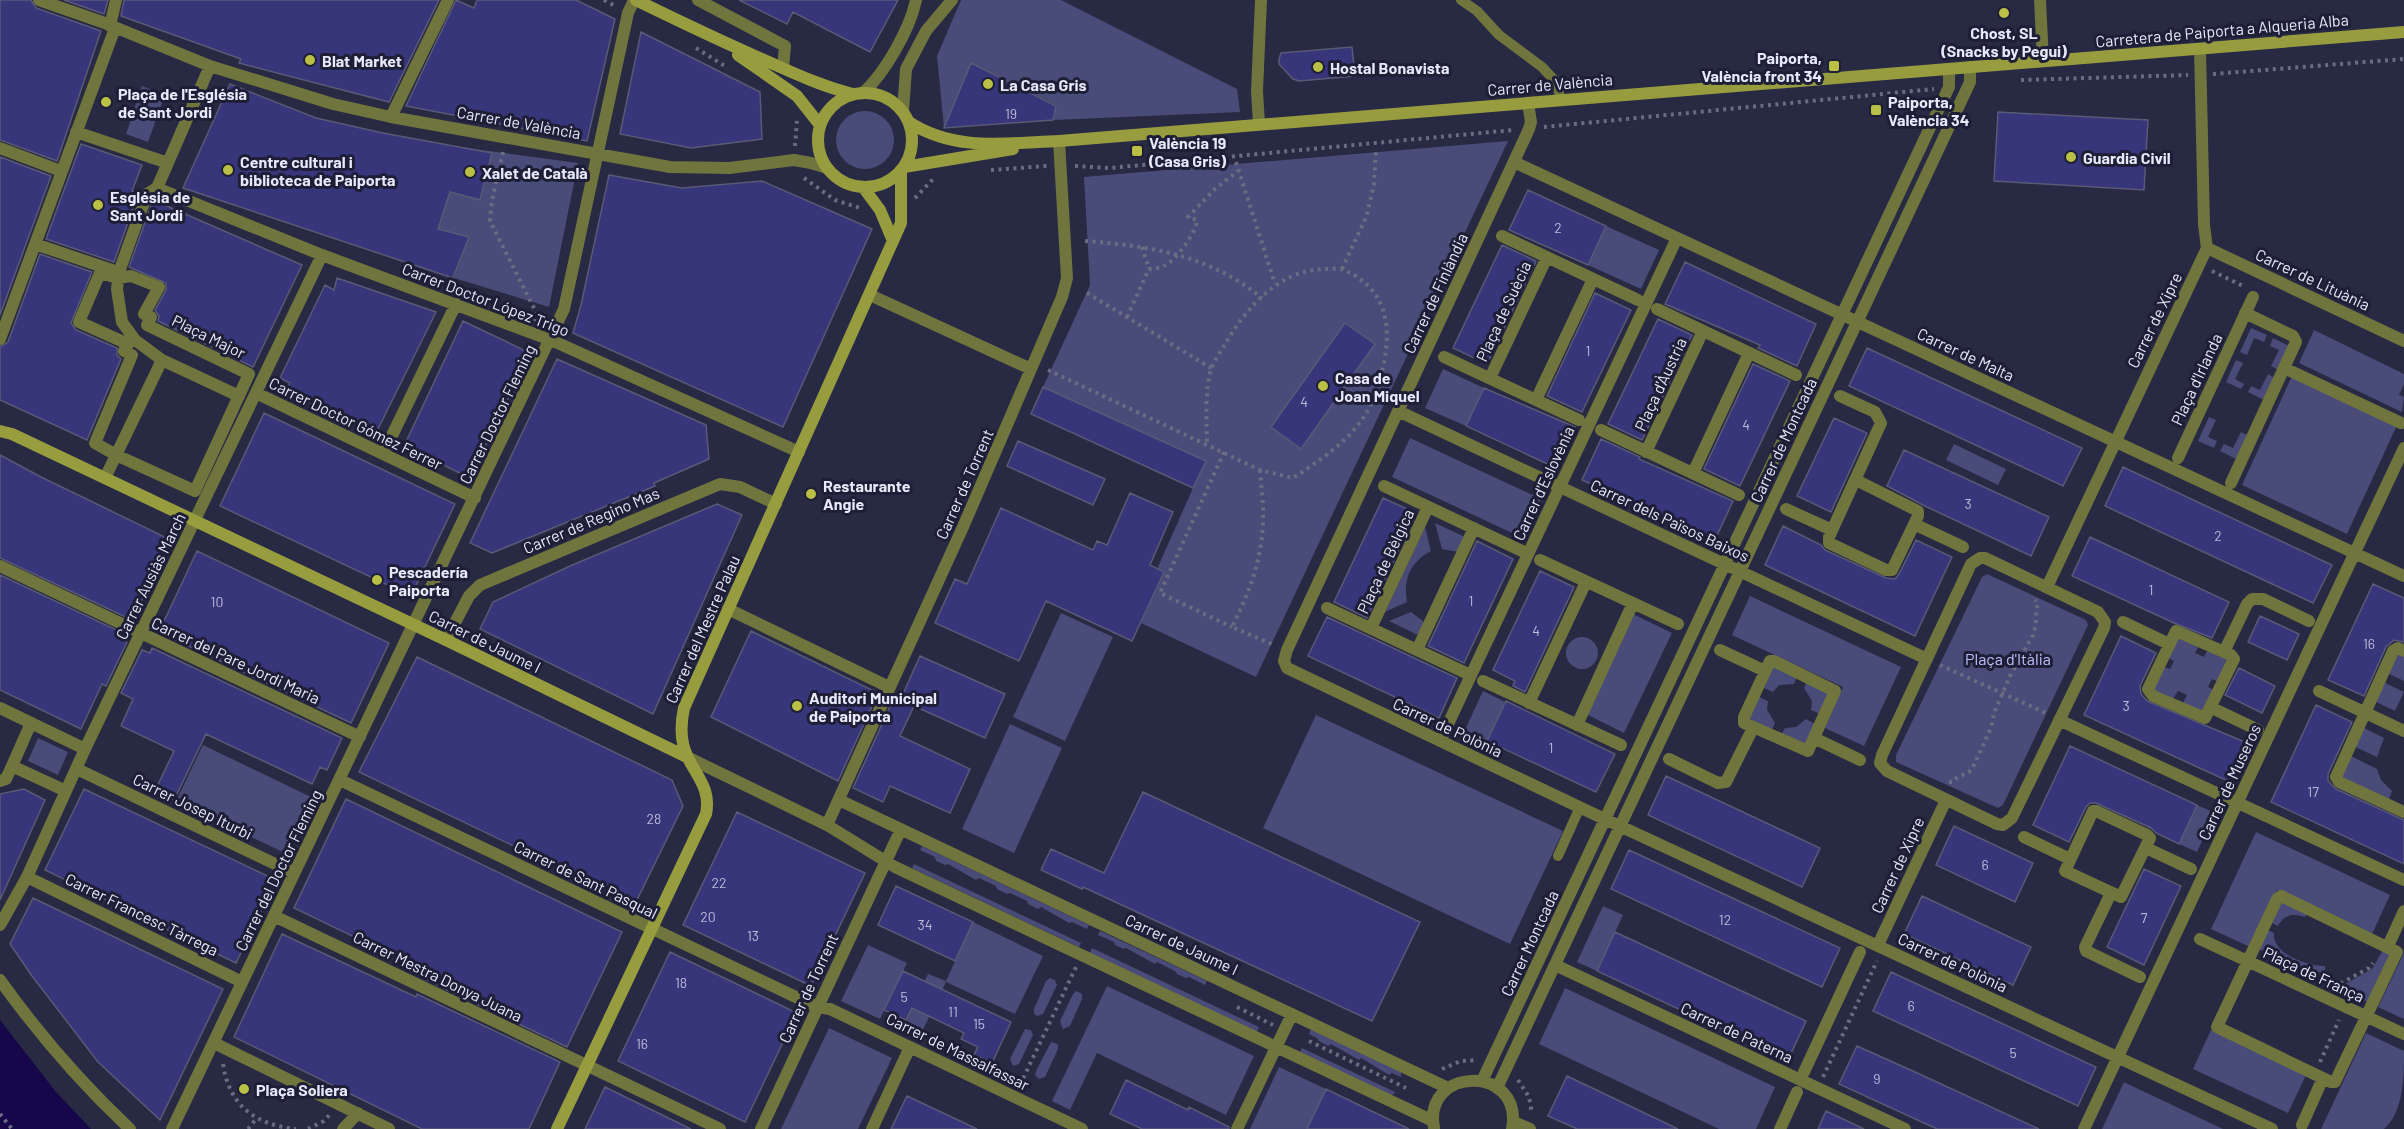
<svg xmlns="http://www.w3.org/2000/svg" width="2404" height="1129" font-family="Barlow,sans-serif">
<rect width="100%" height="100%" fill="#282942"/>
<path fill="#494c78" d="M961,0h100l176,89 3,23 -187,8 3,-15 -84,-42 -28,65 -7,-72z
M142,86l23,9 -17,47 -22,-8z
M836 140a29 29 0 1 1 58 0a29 29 0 1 1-58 0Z
M1508,141l-252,536 -115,-54 23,-51 -7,-3 48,-108 -162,-74 47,-102 -6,-108z
M459,147l119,16 -29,144 -95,-29 15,-41 -31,-8z
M1606,226l53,24 -18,39 -53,-24z
M2251,328l16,7 -3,7 -10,-4 -7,17 -7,-3z
M2314,330l90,44v10l-5,11 5,2 -2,15 -103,-49z
M2273,338l16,8 -11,24 -7,-4 8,-16 -9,-4z
M2236,360l7,3 -8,16 9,5 -3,5 -15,-7z
M1443,369l41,19 -18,38 -41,-18z
M2268,374l6,4 -10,22 -16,-8 3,-6 9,4z
M2292,376l105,49 -50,109 -105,-49z
M2209,417l7,3 -8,17 9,4 -3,7 -16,-7z
M2241,432l6,3 -11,24 -16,-8 4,-7 9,4z
M1410,438l131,61 -18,39 -131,-61z
M1954,444l52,25 -8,16 -52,-25z
M1435,523l30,14 -7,15 -16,-3z
M1425,527l6,24c-21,11 -28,28 -24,51l-22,10z
M1987,574l99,46 2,5 -85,180 -5,3 -102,-46v-7l86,-178z
M1750,596l151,71 -37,79 -39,-18 18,-41 -111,-52z
M1411,612l13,10 -6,13 -29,-14z
M1061,613l52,24 -48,104 -52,-24z
M1633,614l39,19 -48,100 -38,-19z
M2179,635l20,10 -4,8 9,4 4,-8 21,10 -10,23 -7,-3 -4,8 6,3 -10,23 -21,-10 4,-8 -9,-4 -5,8 -20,-9 11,-23 6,2 4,-8 -6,-3z
M1566 653a16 16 0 1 1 32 0a16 16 0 1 1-32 0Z
M2397,653l7,3v25l-17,-8z
M1774,665l23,11 -3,8 -15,1 -6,7 -9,-4z
M1807,681l23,11 -10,22 -9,-4 1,-9 -8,-13z
M2383,682l21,10 -9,19 -21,-10z
M1483,691l22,11 -18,39 -22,-11z
M1759,697l9,4 -1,9 8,13 -3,7 -24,-11z
M1316,715l247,116 -53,113 -247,-116z
M1806,719l9,5 -11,22 -23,-11 4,-7 11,-1z
M1010,724l52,24 -48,105 -52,-24z
M2362,727l22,11 -7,19 -24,-11z
M38,738l30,14 -10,23 -30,-14z
M203,745l110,53 -26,56 -111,-53z
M2349,755l28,14 4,11 11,11 -3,8 -50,-23z
M2197,805l18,8 -18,39 -18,-8z
M2256,832l134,63 -18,39 -95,-44 -27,57 -39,-18z
M922,846l167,79 -2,4 -15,-7 -3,1 -28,-16 -3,2 -10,-5 -1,-3 -17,-8 -3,1 -10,-5 -1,-3 -17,-8 -3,2 -28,-16 -3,1 -9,-4 -1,-4 -15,-7z
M914,864l167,79 -2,4 -167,-79z
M2282,901l26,12 -3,4c-11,-4 -21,-3 -27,9l-6,-3z
M1603,906l20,9 -26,56 -20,-9z
M973,922l70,34 -28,58 -69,-32 -27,56 -17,-8 26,-56 18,7z
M2268,930l6,3c-2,21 33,33 51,33v7l-18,-2 -49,-22z
M1100,931l107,50 -2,4 -16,-8 -3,1 -9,-4 -2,-3 -18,-9 -2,2 -29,-16 -2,1 -9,-4 -1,-3 -16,-7z
M868,945l39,18 -27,56 -39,-18z
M1092,948l167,79 -2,5 -167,-79z
M2383,950l8,4 -23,48 -30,-14 34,-19z
M2404,953v66l-26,-12z
M1050,978l5,2 2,5 -14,29 -6,2 -3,-2v-5l12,-28z
M1107,986l147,70 -28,59 -129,-62 -27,57 -18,-9z
M1565,988l210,99 -19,42h-37l-180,-85z
M1076,991l6,3v5l-12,27 -7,3 -3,-8 13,-27z
M829,1028l63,30 -34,71h-77z
M1025,1029l6,1 2,5 -14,29 -6,2 -3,-7z
M1311,1029l90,43v5l-9,-4 -3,2 -28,-17 -2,2 -28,-16 -3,2 -9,-5 -2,-3 -8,-4z
M2211,1030l95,45 -18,38 -95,-44z
M2366,1033l38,18c0,24 0,61 -20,78h-63z
M1051,1042l7,2v5l-13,28 -6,2 -4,-4 1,-4z
M1302,1048l93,44 -1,2 -4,1 -90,-43z
M1279,1067l47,22 -19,40h-57z
M2124,1082l8,4 91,43h-121z"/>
<path fill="#15074a" d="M0,1020l56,72 35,37h-91z"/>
<path fill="#38367a" stroke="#585a76" stroke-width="1.5" d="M0,0h31l5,8 65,23 -44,130 -57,-21z
M64,0h44l-4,14z
M124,0h315l-50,102 -150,-39 2,-4 -120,-43z
M456,0l18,8 3,-8h99l39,19 -28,122 -181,-35z
M739,0h159l-28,52 -77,-40 -6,12z
M641,32l119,60 2,47 -71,9 -71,-14z
M1352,47l3,29 -56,5 -6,-2 -14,-15v-5l2,-6z
M971,63l85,43 -3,14 -109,8z
M230,84l86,34 67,15 109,20 -12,47 -30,-8 -12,37 31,8 -16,41 -270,-90z
M1998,112l150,8 -4,70 -150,-9z
M81,144l61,21 -10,26 6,3 -24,68 -68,-23z
M0,157l51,19 -51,139z
M609,175l73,13 80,-7 110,48 -89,198 -210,-94 8,-28z
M1528,190l78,36 -18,39 -79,-35z
M153,200l149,65 -49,102 -95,-46 1,-5 -4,-6 11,-20v-7l-37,-16z
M1502,245l34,16 -49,103 -34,-16z
M40,254l52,18 -21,51 5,7 41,18v7l4,4 -34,81 -87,-40v-53l8,-5z
M1685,262l131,62 -19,42 -39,-18 2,-3 -95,-41z
M337,278l99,34 -60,121 -91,-41 5,-9 -10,-5 45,-93 9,5z
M1595,293l36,17 -49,102 -35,-16z
M1658,319l34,16 -50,105 -34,-16z
M463,321l67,32 -60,125 -66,-32z
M1345,323l30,21 -74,105 -30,-22z
M1867,348l215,100 -19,38 -214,-100z
M557,359l149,66 3,34 -55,24 1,3 -163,67 -22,-10z
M1753,364l37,17 -50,105 -36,-17z
M1043,387l163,74 -13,27 -162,-74z
M1484,388l91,39 -19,41 -90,-42z
M264,413l191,91 -44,92 -191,-90z
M1834,418l33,15 -36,79 -34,-16z
M1601,439l39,18 -1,2 94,42 -19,41 -132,-62z
M1018,441l87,38 -12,26 -86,-39z
M1904,450l145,67 -18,39 -106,-50 -38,-20z
M0,455l41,22 130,63 -39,80 -132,-62z
M2123,467l209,98 -19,38 -208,-97z
M1130,493l43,19 -23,53 14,7 -32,69 -86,-40 -27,60 -84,-38 20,-44 12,5 34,-76 92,42 4,-9 10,4z
M1383,498l33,15 -49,105 -33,-16z
M717,504l25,11 -89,199 -173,-85 13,-27 77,-36z
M1783,526l38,19 4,5 61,28 9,1 4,-5 17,-34 36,17 -37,79 -150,-71z
M2090,537l139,65 -17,36 -38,-15 -102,-47z
M1477,541l36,18 -49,104 -36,-17z
M197,551l192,92 -38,80 -192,-91z
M1540,571l34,16 -49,105 -12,-6 2,-5 -22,-11z
M0,575l125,59 -3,5 5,3 -21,44 -4,-2 -21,45 -81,-39z
M2373,584l31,14v44l-10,-2 -8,7 -22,49 -36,-16z
M2260,616l39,18 -12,26 -39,-18z
M1327,617l130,61 -18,40 -131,-62z
M751,631l127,62 -40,88 -127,-64z
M2121,636l35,17 -16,33 1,8 6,7 100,42 -17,39 -146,-67z
M152,648l190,90 -15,32 -7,-3 -8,17 -106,-50 -32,66 -19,-9 19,-40 -53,-25 12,-27 -12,-6 21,-43 8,3z
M920,656l85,38 -20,44 -71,-32 -14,30 70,33 -20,44 -60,-27 -7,16 -30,-14 40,-88 6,3z
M417,657l255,123 11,26 -48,98 -276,-132z
M2239,668l36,18 -13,27 -37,-18z
M1506,701l109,53 -19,38 -109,-51z
M2316,705l36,17 -24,52v7l8,8 68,31v44l-133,-62z
M2070,746l127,59 -18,39 -23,-11 -5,-5 -55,-25h-6l-4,4 -17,35 -36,-17z
M1666,776l154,72 -18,39 -154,-72z
M24,789l21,11 -45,100v-106z
M84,789l192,91 -40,83 -191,-93z
M1143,792l277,130 -48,99 -289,-134 -1,2 -41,-19 10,-21 53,24z
M346,799l276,133 -55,115 -143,-68 3,-7 -133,-64z
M737,812l128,61 -54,113 -128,-61z
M1954,826l79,37 -18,39 -79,-37z
M1629,850l211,98 -18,39 -211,-98z
M2144,869l37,17 -37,79 -37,-18z
M896,886l77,36 -18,39 -77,-36z
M1922,896l109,51 -18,38 -109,-51z
M33,898l190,91 -63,131 -62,-58 -66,-86 -22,-32z
M1615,932l191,89 -18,39 -191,-89z
M282,934l134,63 1,-3 143,68 -31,67h-107l-188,-92z
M670,952l127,61 -52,109 -127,-61z
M903,971l108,51 -19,41 -18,-8 4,-8 -17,-8 3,-6 -52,-25 -6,12 -22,-10z
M1891,972l205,95 -18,39 -205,-95z
M1857,1046l58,26 124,57h-102l-98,-45z
M1567,1076l111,53h-101l-29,-13z
M1126,1080l62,30 1,-3 40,20v2h-87l-32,-15z
M605,1087l47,23 39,19h-106z
M1326,1089l33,16 50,24h-102z
M907,1096l70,33h-86z
M1826,1111l38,18h-46z"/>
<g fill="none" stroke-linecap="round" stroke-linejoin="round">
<path stroke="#6a6c82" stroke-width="4" stroke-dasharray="3 4.5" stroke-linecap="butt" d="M604,0l11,6
M696,48l32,20
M2213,74l191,-15
M2021,80l167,-5
M1544,127l390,-38
M795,146l2,-25
M503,152l-11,48 -2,21 47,93 -2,7
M1236,162l39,122
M1075,166l35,2 403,-38
M991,170l56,-4
M804,178l31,22 25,8
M915,198l20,-21
M1085,241c66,5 124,14 177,57
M1142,247l7,22
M1342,269l25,-54 7,-31 2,-35
M2212,271l31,15
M1087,293l124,75
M1127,317l22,-48c5,0 10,-1 15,-3 11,-5 33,-34 33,-46l-9,-3 27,-28 23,-18
M1048,370l212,100 33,8c26,-17 55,-36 72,-63 7,-10 11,-25 15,-37 13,-44 11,-88 -36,-108 -5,-2 -12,-1 -18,-1 -46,0 -79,38 -101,75 -4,7 -10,15 -13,23 -8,21 -5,55 -5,77
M1224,452l-64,141 72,34
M1260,470c1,17 4,34 3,51 -1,39 -14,72 -31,106l42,18
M1940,665l108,49
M1949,782h4c5,-8 13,-6 19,-13l19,-41 3,-15 16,-37 23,-41c4,-10 2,-21 5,-32l-3,-3
M2334,987l35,-19 4,-5
M1237,1007l36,18
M1309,1041l97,47
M2320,1062l19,-42
M223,1064c6,42 33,61 73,65
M1442,1069l19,-8 16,-1
M1823,1077l54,-116
M1518,1080l11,17 3,17
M1020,1085l56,-118
M0,1114l12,15
M248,1129l8,-10
M308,1129l16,-8 6,-7"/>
<path stroke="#70743d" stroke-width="10" d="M1461,0l16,11 22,24 43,32 16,17 2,16
M1558,856l22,-49"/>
<path stroke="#70743d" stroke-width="12" d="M39,0l63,22 108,44 123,38 58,13 279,50 59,1 65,-8 17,3 16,5
M698,0l87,46 -2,22
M2040,0l3,61
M110,26l6,-26
M210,66l-53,122 -10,6 -28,78 -2,17 5,33 13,18 27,20 77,36
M863,93c22,-20 47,-64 53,-93
M1528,103l3,19 -2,7 -242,521 -3,11 3,7 309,147 676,314
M903,111l3,-42 20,-38 26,-31
M391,117l57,-117
M1259,124l-2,-33 4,-91
M76,132l92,31
M0,148l61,23
M1514,162l890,414
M157,188l165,67 229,85 248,112
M1502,236l136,64
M35,244l77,26
M2207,248l197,93
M100,273l18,5 13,-2 28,11 -15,27 7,3 -4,8 102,49 -54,117 -79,-36 -21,-12 37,-88 -8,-4 4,-7 -49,-22z
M870,295l161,74
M1657,309l139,66
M0,339l115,-311
M1444,357l135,63
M2284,368l117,55
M1490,378l57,-121
M256,393l219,105
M1840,396l35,16 6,11 -52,114v6l57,27h6l26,-54v-5l-62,-31
M1536,400l57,-121
M1398,411l529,248
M1601,430l138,65
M1646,452l57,-121
M383,454l73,-150
M2178,458l75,-161
M1693,473l56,-120
M105,478l57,-118
M2231,483l65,-141 -3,-6 -48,-23
M1384,486l138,65
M1786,509l46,21
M1914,524l49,23
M1980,558h5l113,54 7,10 -1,6 -92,190 -9,7 -6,-1 -110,-53 -7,-8 2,-8 89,-191z
M1540,560l138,64
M0,566l360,171
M2047,587l160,-339 -3,-23 -4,-176
M1327,608l137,64
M728,609l161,78
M2123,622l46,22
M1371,628l57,-121
M2176,631l55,24 3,4 -29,59 -52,-22 -5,-7z
M446,640l23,-44 11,-11 240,-101 20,3 36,17
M1417,650l57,-122
M1720,650l45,21
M2404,651l-6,-3 -5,3 -57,126 3,5 65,30
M2224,652l23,-48 5,-5h11l46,22
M1770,661h4l61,30 -27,60 -64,-28v-6z
M1483,681l138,64
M2319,691l85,40
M1529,703l57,-121
M0,708l85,41
M2212,708l46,22
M2059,720l345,160
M31,723l-19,43 54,25
M1577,725l56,-122
M1814,738l46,22
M1440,741l237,-503
M687,757l140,68 68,42 538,254
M1669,759l49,24 8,-1 27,-54
M77,769l217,104
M340,780l460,219 18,8 12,2 252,120
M0,781l6,-2 6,-13
M839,800l609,288
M2093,811h3l51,24 3,3 -29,59 -56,-26z
M827,825l136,-298 99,-230 5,-19 -8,-137
M2024,837l46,22
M2146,848l45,21
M27,877l215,105
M2111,893l-26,54 1,4 54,26
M2281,896l116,56 -62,130h-4l-114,-55 60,-128z
M274,916l446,213
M0,925l27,-48 58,-128 237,-494
M2200,939l204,95
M1878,945l68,-145
M2388,946l16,-35
M1555,965l350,164
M0,980c40,56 80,102 130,149
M214,1043l175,86
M1804,1072l56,-120
M1482,1081l467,-994v-18
M1497,1088l473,-1006v-15
M1514,1122l16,7
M2302,1125l21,-47
M1434,1128c-12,-62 90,-64 78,1
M172,1129l392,-820 64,-296 6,-13
M343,1129l15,-16
M761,1129l140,-300
M872,1129l38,-82
M1237,1129l55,-115
M1780,1129l17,-37
M2084,1129l320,-681"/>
<path stroke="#979d3f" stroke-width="12" d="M636,0c45,22 89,43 135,63 27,12 53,24 82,31
M738,55l59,41 23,29
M818 140a47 47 0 1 1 94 0a47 47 0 1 1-94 0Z
M909,122c45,30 98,21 150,19l1345,-109
M904,167l109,-18
M863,187l17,23 13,31
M0,431l12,3 434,206 241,117
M557,1129l149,-315c5,-24 -8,-36 -18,-56 -8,-16 -8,-32 -4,-50l217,-485v-51"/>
</g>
<g fill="#bac045" stroke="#1e1f37" stroke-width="2">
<circle cx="2004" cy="13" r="6"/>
<circle cx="310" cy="60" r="6"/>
<rect x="1828" y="60" width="12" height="12" rx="3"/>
<circle cx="1318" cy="67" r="6"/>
<circle cx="988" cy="84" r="6"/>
<circle cx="106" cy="102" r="6"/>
<rect x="1870" y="104" width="12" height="12" rx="3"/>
<rect x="1131" y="145" width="12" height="12" rx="3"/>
<circle cx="2071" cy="157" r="6"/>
<circle cx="228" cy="170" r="6"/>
<circle cx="470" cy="172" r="6"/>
<circle cx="98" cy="205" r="6"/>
<circle cx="1323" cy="386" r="6"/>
<circle cx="811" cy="494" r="6"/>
<circle cx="377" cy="580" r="6"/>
<circle cx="797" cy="706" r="6"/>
<circle cx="244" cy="1089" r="6"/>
</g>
<g text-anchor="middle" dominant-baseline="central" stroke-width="6" stroke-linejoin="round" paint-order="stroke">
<g font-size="14" fill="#bbbcda">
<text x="1011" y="113">19</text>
<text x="1558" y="227">2</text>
<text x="1588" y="350">1</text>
<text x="1304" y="401">4</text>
<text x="1746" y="424">4</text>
<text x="1968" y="503">3</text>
<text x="2218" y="535">2</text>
<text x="2151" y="589">1</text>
<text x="1471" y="600">1</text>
<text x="217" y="601">10</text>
<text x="1536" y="630">4</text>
<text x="2369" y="643">16</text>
<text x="2126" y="705">3</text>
<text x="1551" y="747">1</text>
<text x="2313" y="791">17</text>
<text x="654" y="818">28</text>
<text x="1985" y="864">6</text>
<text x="719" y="882">22</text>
<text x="708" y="916">20</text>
<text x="2144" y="917">7</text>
<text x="1725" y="919">12</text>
<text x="925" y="924">34</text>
<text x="753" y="935">13</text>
<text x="681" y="982">18</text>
<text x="904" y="996">5</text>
<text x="1911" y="1005">6</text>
<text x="953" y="1011">11</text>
<text x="979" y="1023">15</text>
<text x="642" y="1043">16</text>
<text x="2013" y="1052">5</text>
<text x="1877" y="1078">9</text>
</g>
<g font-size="16" fill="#e7e9fa" stroke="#1e1f37">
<text transform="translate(2222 30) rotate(-5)">Carretera de Paiporta a Alqueria Alba</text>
<text transform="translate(1550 84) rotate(-5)">Carrer de València</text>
<text transform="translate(519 122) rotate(10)">Carrer de València</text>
<text transform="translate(2313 279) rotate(25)">Carrer de Lituània</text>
<text transform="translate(1435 293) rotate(-65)">Carrer de Finlàndia</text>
<text transform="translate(486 299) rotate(21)">Carrer Doctor López Trigo</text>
<text transform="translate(1503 311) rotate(-65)">Plaça de Suècia</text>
<text transform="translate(2154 320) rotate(-64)">Carrer de Xipre</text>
<text transform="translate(209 336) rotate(26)">Plaça Major</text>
<text transform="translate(1966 354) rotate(25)">Carrer de Malta</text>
<text transform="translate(2196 379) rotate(-65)">Plaça d'Irlanda</text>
<text transform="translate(1660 384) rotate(-65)">Plaça d'Àustria</text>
<text transform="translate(497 414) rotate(-64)">Carrer Doctor Fleming</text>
<text transform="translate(356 423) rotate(26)">Carrer Doctor Gómez Ferrer</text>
<text transform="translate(1783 440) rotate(-65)">Carrer de Montcada</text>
<text transform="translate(1543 483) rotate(-65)">Carrer d'Eslovènia</text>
<text transform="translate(964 484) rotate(-66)">Carrer de Torrent</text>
<text transform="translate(591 520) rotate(-23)">Carrer de Regino Mas</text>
<text transform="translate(1670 520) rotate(25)">Carrer dels Països Baixos</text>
<text transform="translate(1385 561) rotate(-65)">Plaça de Bèlgica</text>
<text transform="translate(150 576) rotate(-64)">Carrer Ausiàs March</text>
<text transform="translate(702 629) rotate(-66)">Carrer del Mestre Palau</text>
<text transform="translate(485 641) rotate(26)">Carrer de Jaume I</text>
<text transform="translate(236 660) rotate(25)">Carrer del Pare Jordi Maria</text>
<text transform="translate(1448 727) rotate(25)">Carrer de Polònia</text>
<text transform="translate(2229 782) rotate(-65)">Carrer de Museros</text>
<text transform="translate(193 806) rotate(26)">Carrer Josep Iturbi</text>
<text transform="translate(1897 865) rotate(-65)">Carrer de Xipre</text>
<text transform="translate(278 870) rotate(-64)">Carrer del Doctor Fleming</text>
<text transform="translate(586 879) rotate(26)">Carrer de Sant Pasqual</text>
<text transform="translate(142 914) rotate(26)">Carrer Francesc Tàrrega</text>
<text transform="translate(1529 943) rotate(-65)">Carrer Montcada</text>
<text transform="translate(1182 944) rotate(25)">Carrer de Jaume I</text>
<text transform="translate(1953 962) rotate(25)">Carrer de Polònia</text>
<text transform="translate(2314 974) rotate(25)">Plaça de França</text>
<text transform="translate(438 976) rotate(26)">Carrer Mestra Donya Juana</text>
<text transform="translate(808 988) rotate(-65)">Carrer de Torrent</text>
<text transform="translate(1737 1032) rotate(25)">Carrer de Paterna</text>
<text transform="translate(958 1051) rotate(26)">Carrer de Massalfassar</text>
</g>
<g font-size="16" font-weight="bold" fill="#e7e9fa" stroke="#1e1f37" text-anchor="start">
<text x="2004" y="32" text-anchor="middle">Chost, SL<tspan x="2004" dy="18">(Snacks by Pegui)</tspan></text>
<text x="1822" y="57" text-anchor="end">Paiporta,<tspan x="1822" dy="18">València front 34</tspan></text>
<text x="322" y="60">Blat Market</text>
<text x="1330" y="67">Hostal Bonavista</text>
<text x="1000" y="84">La Casa Gris</text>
<text x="118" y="93">Plaça de l'Església<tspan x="118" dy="18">de Sant Jordi</tspan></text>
<text x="1888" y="101">Paiporta,<tspan x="1888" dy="18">València 34</tspan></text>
<text x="1149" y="142">València 19<tspan x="1149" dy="18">(Casa Gris)</tspan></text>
<text x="2083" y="157">Guardia Civil</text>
<text x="240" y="161">Centre cultural i<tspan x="240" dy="18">biblioteca de Paiporta</tspan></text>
<text x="482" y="172">Xalet de Català</text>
<text x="110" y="196">Església de<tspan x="110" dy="18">Sant Jordi</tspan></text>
<text x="1335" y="377">Casa de<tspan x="1335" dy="18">Joan Miquel</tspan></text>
<text x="823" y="485">Restaurante<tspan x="823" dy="18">Angie</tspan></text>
<text x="389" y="571">Pescadería<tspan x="389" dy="18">Paiporta</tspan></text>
<text x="809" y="697">Auditori Municipal<tspan x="809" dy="18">de Paiporta</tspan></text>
<text x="256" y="1089">Plaça Soliera</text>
</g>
<g font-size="16" fill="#bdc2ff" stroke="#1e1f37">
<text x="2008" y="658">Plaça d'Itàlia</text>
</g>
</g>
</svg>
